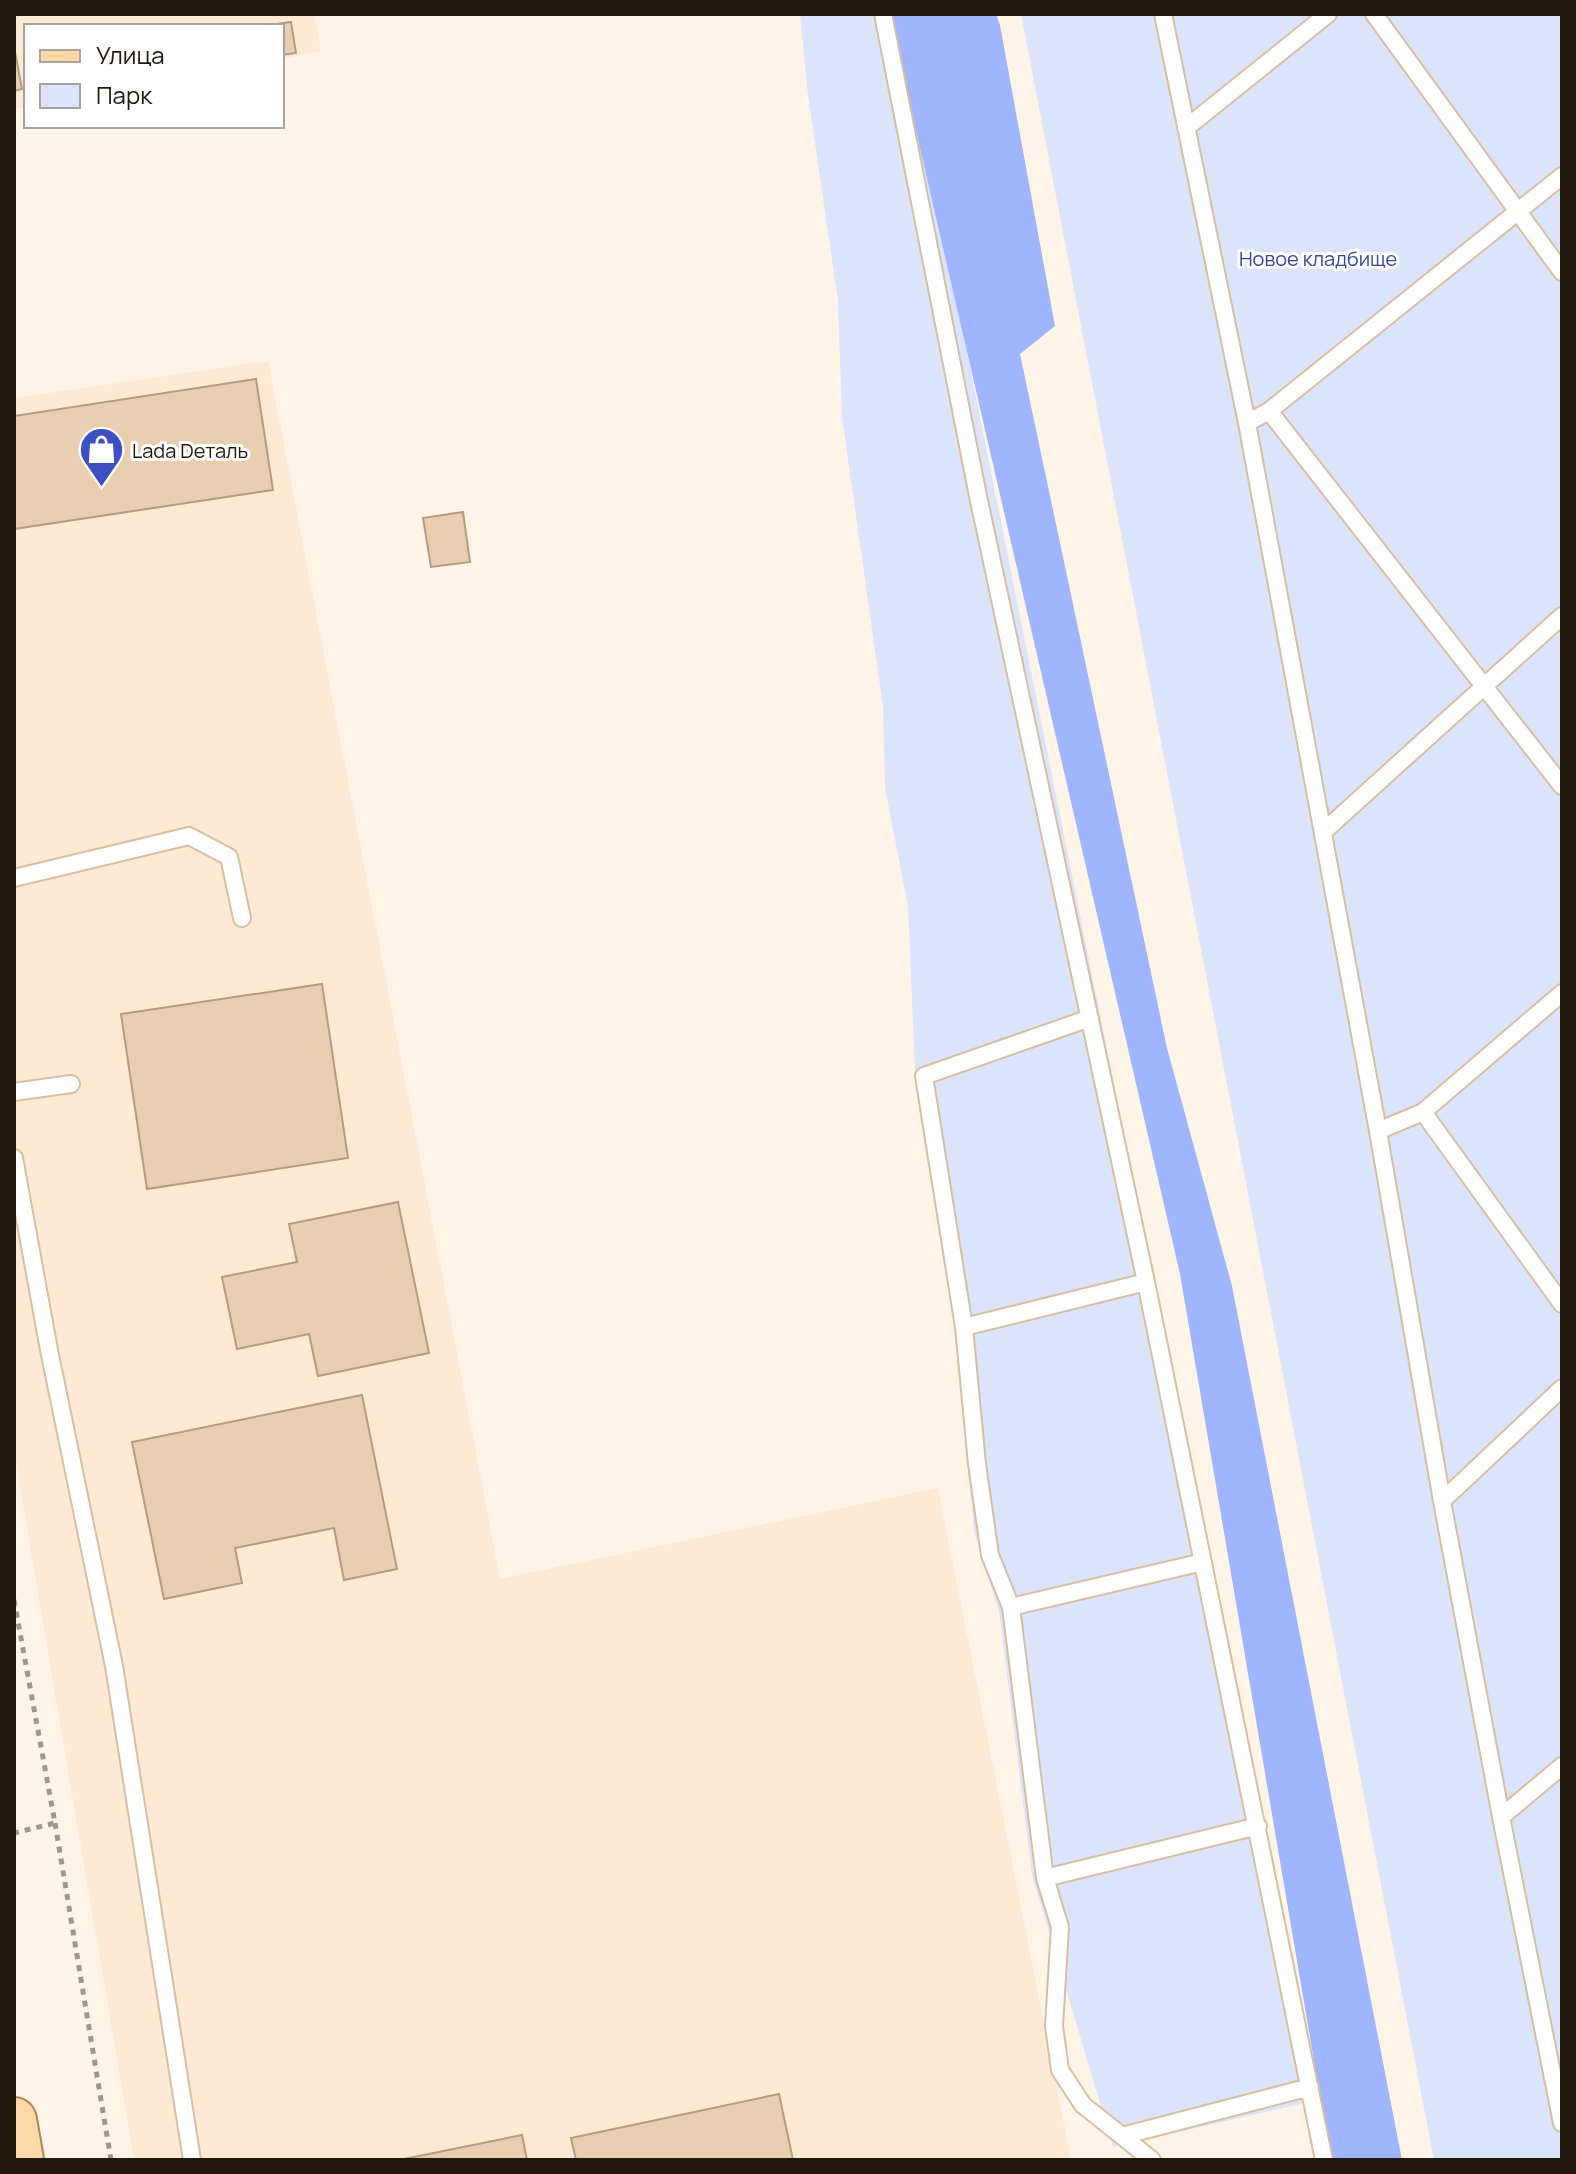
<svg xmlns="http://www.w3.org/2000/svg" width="1576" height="2174" font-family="Manrope,sans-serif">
<rect width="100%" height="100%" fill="#fff4e8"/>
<path fill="#fde9d4" d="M14,14h300l7,37 -39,8v-33h-256v81l-12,2z
M268,361l232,1218 438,-91 133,672h-937l-120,-708v-1054z"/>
<path fill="#dce4fb" d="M800,14h99l419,2086 -205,47 -81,-272 -33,-264 -25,-80 -19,-206 -40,-255 -7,-164 -23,-118 -2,-81 -41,-290 -4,-116 -30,-206z
M1021,14h541v2146h-128z"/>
<path fill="#9fb5fe" d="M889,14h107l4,11 55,301 -35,28 147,694 65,238 170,874h-69l-4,-11 -149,-875z"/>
<path fill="#e9cfb2" stroke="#b59c80" stroke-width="2" d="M291,22l5,31 -14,2v-29h-19z
M14,46l8,43 -8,2z
M256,379l17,111 -259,39v-113z
M463,512l7,50 -39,5 -8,-49z
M322,984l26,174 -201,31 -26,-175z
M398,1202l31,151 -111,23 -9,-42 -72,15 -15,-72 75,-15 -8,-38z
M362,1395l35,174 -53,11 -10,-52 -99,20 7,35 -78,16 -32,-157z
M779,2094l14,66h-217l-5,-22z
M522,2135l5,25h-128z"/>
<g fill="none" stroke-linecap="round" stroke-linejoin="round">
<defs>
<path id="lane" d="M883,14l95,482 168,786 178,878
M1163,14l84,409 131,708 64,370 59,316 61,306
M1374,14l188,258
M1186,128l142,-114
M1269,411l293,-235
M1247,423l22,-12 293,375
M1323,832l239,-216
M14,878l175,-42 40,21 13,61
M14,1092l57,-8
M1423,1112l139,-119
M1378,1131l45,-19 139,192
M14,1158l35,192 65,316 78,494
M1146,1282l-182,45 13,137 13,91 21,52 192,-45
M964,1327l-40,-251 166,-58
M1442,1501l120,-113
M1011,1607l34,271 213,-52
M1501,1817l61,-51
M1045,1878l15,49 -6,99 6,44 23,35 39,31 188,-49
M1122,2136l30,24"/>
<path id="primary" d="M14,2120l7,40"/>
</defs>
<use href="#lane" stroke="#d8bea1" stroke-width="20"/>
<use href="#primary" stroke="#b1844d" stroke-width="48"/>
<path stroke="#a0968a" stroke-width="5" stroke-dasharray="6 6" stroke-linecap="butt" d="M14,1600l41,223 -41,10
M55,1823l56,337"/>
<use href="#lane" stroke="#fff" stroke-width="16"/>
<use href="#primary" stroke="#fed8a9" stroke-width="44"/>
</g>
<defs>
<symbol id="shop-pin" viewBox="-11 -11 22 30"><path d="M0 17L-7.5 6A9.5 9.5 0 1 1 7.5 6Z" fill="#3d50c3" stroke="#fff"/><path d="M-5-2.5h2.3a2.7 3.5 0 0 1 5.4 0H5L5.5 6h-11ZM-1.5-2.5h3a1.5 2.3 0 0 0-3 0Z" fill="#fff"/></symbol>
</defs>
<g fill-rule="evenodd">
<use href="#shop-pin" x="76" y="424" width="51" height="69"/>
</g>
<g text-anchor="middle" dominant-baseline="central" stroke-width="6" stroke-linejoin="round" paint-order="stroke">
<g font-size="20" fill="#37489c" stroke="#fff">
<text x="1318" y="258">Новое кладбище</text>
</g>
<g font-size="20" fill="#21180d" stroke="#fff" text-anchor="start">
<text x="132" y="450">Lada Dеталь</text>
</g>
</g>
<rect width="1576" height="2174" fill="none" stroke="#21180d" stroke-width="32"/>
<rect x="24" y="24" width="260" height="104" fill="#ffffff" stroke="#a6a39e" stroke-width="2"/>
<rect x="40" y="50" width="40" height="12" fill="#fed8a9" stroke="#a6a39e" stroke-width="2"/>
<text x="96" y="64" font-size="24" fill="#21180d">Улица</text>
<rect x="40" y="84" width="40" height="24" fill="#dce4fb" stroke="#a6a39e" stroke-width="2"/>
<text x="96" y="104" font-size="24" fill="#21180d">Парк</text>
</svg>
